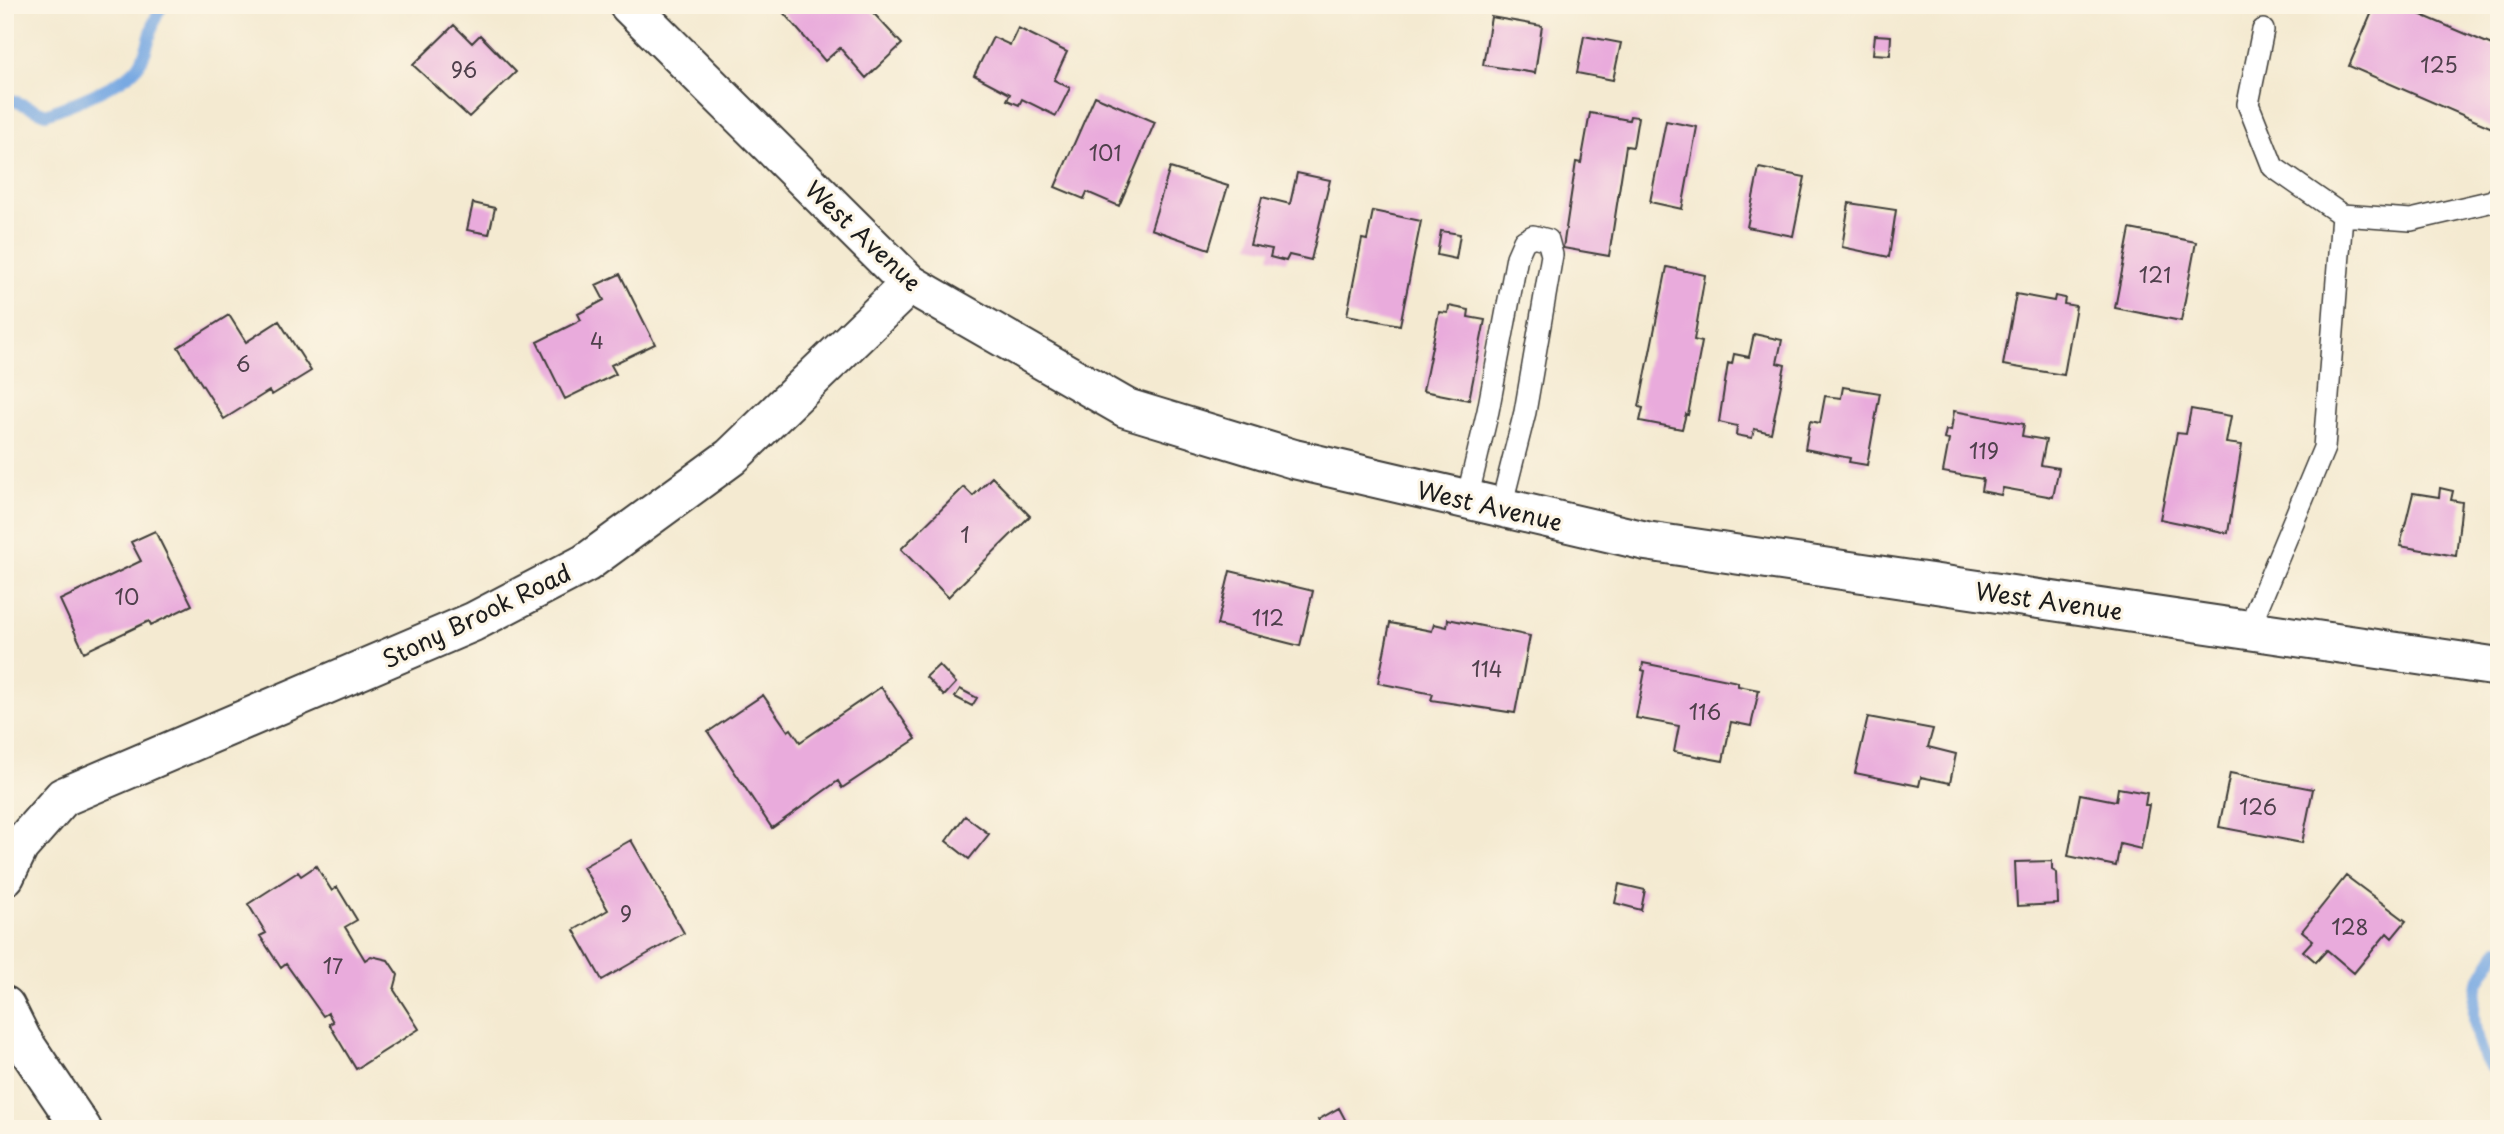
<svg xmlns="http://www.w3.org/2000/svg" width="2504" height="1134" font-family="'Playpen Sans',sans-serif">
<rect width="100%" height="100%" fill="#fcf5e5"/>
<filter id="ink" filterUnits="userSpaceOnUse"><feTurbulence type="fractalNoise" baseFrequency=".0143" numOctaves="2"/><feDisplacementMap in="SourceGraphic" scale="14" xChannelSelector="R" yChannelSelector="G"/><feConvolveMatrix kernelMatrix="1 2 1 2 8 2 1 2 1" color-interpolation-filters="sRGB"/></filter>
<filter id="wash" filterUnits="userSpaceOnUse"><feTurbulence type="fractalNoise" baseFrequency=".00686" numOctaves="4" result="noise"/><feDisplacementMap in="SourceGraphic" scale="28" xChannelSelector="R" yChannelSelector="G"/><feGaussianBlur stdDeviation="1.57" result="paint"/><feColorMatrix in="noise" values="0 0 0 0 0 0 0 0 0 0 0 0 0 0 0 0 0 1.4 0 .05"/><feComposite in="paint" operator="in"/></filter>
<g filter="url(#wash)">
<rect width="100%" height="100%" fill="#f4ead1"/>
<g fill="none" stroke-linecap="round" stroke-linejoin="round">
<path stroke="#77a8e2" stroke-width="12" d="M5,97l41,17c23,-9 77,-29 92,-48 13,-17 11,-43 25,-61
M2499,949c-7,10 -15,22 -20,33 -11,26 -4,76 20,92"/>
</g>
<g id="blocks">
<path fill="#e9abdc" d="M785,5h81l36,39 -36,34 -26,-30 -15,13 -44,-51z
M2375,5h23l101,43v83l-150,-65z
M1491,17l51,9 -7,47 -52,-8z
M454,25l18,18 8,-8 36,37 -47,45 -56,-52z
M1018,28l49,24 -13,28 16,8 -14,28 -34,-17 -3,6 -12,-5 3,-6 -36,-19 19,-38 17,8z
M1875,35l16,1 -1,19 -17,-1z
M1584,36l37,7 -8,37 -36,-7z
M1095,96l60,26 -36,84 -32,-14 -3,7 -29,-12z
M1590,113l39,7 1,-4 8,1 -5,30 -7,-1 -17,110 -46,-8 13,-86 5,1z
M1666,121l31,6 -15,82 -32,-7z
M1170,168l58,18 -19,63 -58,-20z
M1759,168l46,9 -12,59 -46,-9z
M1297,173l33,7 -19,80 -22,-5 -3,6 -16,-4 2,-8 -22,-4 12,-48 28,7z
M473,203l22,5 -6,26 -22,-4z
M1849,203l47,7 -7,47 -47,-10z
M1373,211l48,10 -21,104 -53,-10 15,-76 5,1z
M2130,229l66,13 -15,79 -66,-13z
M1441,231l19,3 -4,25 -19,-4z
M1667,267l38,8 -11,65 8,2 -14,73 -2,-1 -4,15 -42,-8 3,-13 -4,-1z
M620,274l35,70 -44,21 5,9 -51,25 -28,-57 44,-22 -3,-6 26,-14 -8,-15z
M2016,294l38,7 1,-5 10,2 -1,6 12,2 -12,69 -61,-10z
M1449,306l20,4 -1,7 17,3 -16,80 -46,-9 16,-79 9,1z
M229,315l17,27 33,-21 32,50 -39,24 -3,-4 -45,28 -46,-72z
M1754,334l28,6 -5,23 8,2 -14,68 -17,-4 -2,9 -16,-3 1,-9 -18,-4 9,-59 4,1 2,-10 15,3z
M1843,387l37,6 -13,72 -18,-3 1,-4 -45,-9 5,-28 10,2 5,-27 16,2z
M2191,409l40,7 -5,27 16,2 -14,88 -68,-14 17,-86 9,1z
M1954,411l70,13 -2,12 24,4 -5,25 18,3 -6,29 -50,-9 -2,7 -20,-4 2,-12 -40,-7 6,-32 -5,-1 2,-9 5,1z
M992,477l38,39 -82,81 -47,-48 63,-62 9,9z
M2440,488l13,3 -2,9 11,2 -6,54 -56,-10 13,-53 26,4z
M155,531l37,74 -41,20 -2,-4 -65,31 -24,-52 81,-39 -10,-19z
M1230,571l83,20 -13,55 -83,-21z
M1448,619l82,17 -15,77 -84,-13 2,-6 -55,-11 12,-60 42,8 2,-7 13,3z
M1643,663l95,19v4l21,4 -8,36 -20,-4 -8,39 -49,-9 5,-26 -43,-8 9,-47 -3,-1z
M939,665l17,18 -12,13 -18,-19z
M881,687l35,52 -74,49 -4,-7 -66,47 -64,-96 55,-37 25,36 3,-2 9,13z
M960,689l17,9 -5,8 -17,-9z
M1868,717l65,12 -5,18 28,7 -6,29 -29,-6 -2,9 -64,-13z
M2230,773l83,16 -11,54 -83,-16z
M2118,788l29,5 -2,12h4l-8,44 -21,-5 -4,22 -48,-10 12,-62 36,7z
M965,816l24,18 -20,25 -23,-18z
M631,840l53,93 -82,47 -28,-50 34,-20 -25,-43z
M2052,861v9l5,3 1,31 -41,2 -2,-44z
M316,866l16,25 5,-4 20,33 -12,7 20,33 6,-4 17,4 10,15 -4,15 25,39 -63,40 -27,-45 4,-2 -5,-9 -5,3 -37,-52 -5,4 -21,-32 6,-3 -18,-29 50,-32 3,4z
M2346,876l60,45 -14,17 -5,-5 -33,40 -27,-23 -11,12 -13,-11 10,-11 -11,-9z
M1619,884l26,6 -4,20 -26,-7z
M1339,1108l9,17 -7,4h-18l-5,-9z"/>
</g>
</g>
<g filter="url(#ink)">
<use href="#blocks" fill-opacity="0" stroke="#3c3b37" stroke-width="2"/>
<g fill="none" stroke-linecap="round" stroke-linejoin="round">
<defs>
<path id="service" d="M2342,215l69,5 82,-19 6,-6
M1467,499l21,-88 29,-154 7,-16 9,-5 15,4 4,15 -27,157 -24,95
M2248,630l76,-182 18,-233 -69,-48 -25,-63 15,-74"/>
<path id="minor" d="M5,876l14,-29 44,-50 410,-175 113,-59 145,-106 179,-173
M5,1006l17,34 60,89"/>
<path id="secondary" d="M629,5l281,279 216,124 168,51 352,82 853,126"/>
</defs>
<use href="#service" stroke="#3c3b37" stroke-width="24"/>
<use href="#minor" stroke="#3c3b37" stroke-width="42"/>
<use href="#secondary" stroke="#3c3b37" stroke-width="42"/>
<use href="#service" stroke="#fff" stroke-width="21"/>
<use href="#minor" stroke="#fff" stroke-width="38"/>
<use href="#secondary" stroke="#fff" stroke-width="38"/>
</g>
</g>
<g text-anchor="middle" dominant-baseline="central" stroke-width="6" stroke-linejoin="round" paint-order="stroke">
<g font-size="21" fill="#4f404c">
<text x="2439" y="64">125</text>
<text x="464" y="69">96</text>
<text x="1105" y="152">101</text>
<text x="2155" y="274">121</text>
<text x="597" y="340">4</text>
<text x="243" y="363">6</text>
<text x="1984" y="450">119</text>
<text x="965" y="534">1</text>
<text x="127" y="596">10</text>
<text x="1268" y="617">112</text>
<text x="1487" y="668">114</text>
<text x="1705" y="711">116</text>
<text x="2258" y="806">126</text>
<text x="626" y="913">9</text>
<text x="2350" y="926">128</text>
<text x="333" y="965">17</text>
</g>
<g font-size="24" fill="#1c1c1c" stroke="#fcf5e5">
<text transform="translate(864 235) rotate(43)">West Avenue</text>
<text transform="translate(1490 505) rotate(13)">West Avenue</text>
<text transform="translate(2049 600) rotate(8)">West Avenue</text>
<text transform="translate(476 615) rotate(-26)">Stony Brook Road</text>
</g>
</g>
<rect width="2504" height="1134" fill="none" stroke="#fcf5e5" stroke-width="28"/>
</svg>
